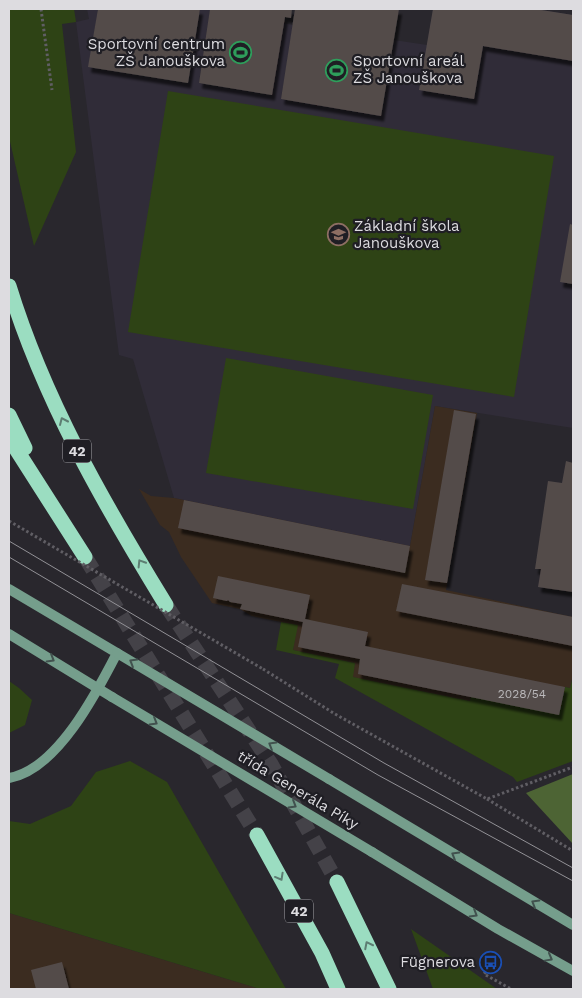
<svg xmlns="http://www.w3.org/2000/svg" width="582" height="998" font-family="'Work Sans',sans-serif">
<defs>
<filter id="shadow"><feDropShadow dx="3" dy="5.5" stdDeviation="1" flood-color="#0009"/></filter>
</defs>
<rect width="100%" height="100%" fill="#29272d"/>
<path fill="#302c38" d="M87,9h11l-9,58 99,16 12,-74 10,1 -11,73 73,12 11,-72 10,2 -12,74 100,16 13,-75 33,5 6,-36h102l38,6v413l-138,-22 -25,140 -236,-48 -41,-139 -14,-4 -43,-333 13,-3z"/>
<path fill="#3b2c20" d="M435,406l42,7 -31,177 127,27v58l-3,13 -5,-1 -94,10 -1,4 -118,-24 3,-14 -62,-13 4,-25 -45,-9 -12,-7 -28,-6 -31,-46 -12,-25 -9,-7 -21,-36 12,7 23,2 236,48z
M9,913l251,76h-251z"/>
<path fill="#2e4315" d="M9,9h65l2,13 -14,2 14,128 -42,94 -25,-109z
M168,91l386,65 -40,241 -386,-65z
M226,358l207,37 -20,114 -207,-36z
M281,622l17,3 -5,25 62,13 -2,14 117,24 1,-5 88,18 6,-27 5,1 3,-11v84l-56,21 -4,-5 -178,-99 4,-14 -63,-14z
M9,681l10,7 13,12 -7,25 -16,8z
M130,761l37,21 119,207h-26l-251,-76v-92l21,3 41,-18 25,-34z
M411,929l86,60h-64z"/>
<path fill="#4d6434" d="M573,774v70l-47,-51z"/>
<path fill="#534b4a" filter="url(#shadow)" d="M98,9h102l-12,74 -100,-16z
M210,9h82l-1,9 -6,-1 -13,78 -73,-12z
M295,9h104l-18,107 -100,-17z
M433,9h102l38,6v46l-90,-15 -9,53 -55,-9z
M570,224l3,1v59l-13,-2z
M454,410l22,4 -29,169 -22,-3z
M566,461l7,2v129l-35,-5 3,-18h-6l13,-88 14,2z
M184,500l226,46 -5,27 -227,-45z
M218,576l92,19 -5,24 63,13 -3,14 200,41 -6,28 -201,-41 2,-15 -62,-12 5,-25 -63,-13 2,-5 -12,-2 -2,-2 -1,1 -14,-3z
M402,584l171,33v29l-177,-35z
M62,962l7,27h-33l-5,-19z"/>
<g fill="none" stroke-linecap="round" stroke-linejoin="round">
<path stroke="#444248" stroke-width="15" stroke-dasharray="15 8" stroke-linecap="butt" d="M85,557l172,278
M166,605l105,159 66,118"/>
<path stroke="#605e64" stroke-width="3" stroke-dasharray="2.5 2.5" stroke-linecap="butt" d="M41,9l11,81
M263,669l72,45 152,85 86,-32
M487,799l86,52
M492,964l-8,10 27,15"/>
<path stroke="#759e8c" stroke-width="10" d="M9,589l108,64c-20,39 -60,117 -108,125
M9,634l103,63
M329,779l244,146
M372,852l126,77 75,42"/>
<path stroke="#9bddc1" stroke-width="15" d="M9,286c35,114 95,218 157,319
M9,415l16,33
M9,438l76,119
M257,835l65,118 16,36
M337,882l52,107"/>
<path stroke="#929196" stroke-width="1" d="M9,541l375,222 189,105
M9,557l369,218 195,106"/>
<path stroke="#605e64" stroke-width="3" stroke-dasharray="2.5 2.5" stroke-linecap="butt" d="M9,521l254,148"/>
<path stroke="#759e8c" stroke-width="10" d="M117,653l212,126
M112,697l260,155"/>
</g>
<defs><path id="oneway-chevron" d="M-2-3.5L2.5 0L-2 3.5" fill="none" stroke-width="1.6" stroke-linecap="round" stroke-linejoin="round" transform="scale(1.25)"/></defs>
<g stroke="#5d7e72">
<use href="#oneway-chevron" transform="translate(63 421) rotate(-114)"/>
<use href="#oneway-chevron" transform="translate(141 563) rotate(-122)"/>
<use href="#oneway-chevron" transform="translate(280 877) rotate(61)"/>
<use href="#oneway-chevron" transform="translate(368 945) rotate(-117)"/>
</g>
<g stroke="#41514e">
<use href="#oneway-chevron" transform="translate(51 659) rotate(31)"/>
<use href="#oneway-chevron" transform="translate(133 662) rotate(-149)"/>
<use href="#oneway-chevron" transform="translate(154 722) rotate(31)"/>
<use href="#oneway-chevron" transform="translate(272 745) rotate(-149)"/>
<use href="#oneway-chevron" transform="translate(293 805) rotate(31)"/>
<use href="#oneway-chevron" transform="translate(455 855) rotate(-149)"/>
<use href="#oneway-chevron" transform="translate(535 903) rotate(-149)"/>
<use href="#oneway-chevron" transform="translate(474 914) rotate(31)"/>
<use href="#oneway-chevron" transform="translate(549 958) rotate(29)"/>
</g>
<defs>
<symbol id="stadium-ring" viewBox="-11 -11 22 22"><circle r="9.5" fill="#1f1e24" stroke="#2e9e5b" stroke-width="1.5"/><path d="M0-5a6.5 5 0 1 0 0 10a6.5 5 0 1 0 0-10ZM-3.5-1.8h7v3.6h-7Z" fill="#2e9e5b"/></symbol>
<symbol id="school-ring" viewBox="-11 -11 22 22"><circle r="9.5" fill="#1f1e24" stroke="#8d6e63" stroke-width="1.5"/><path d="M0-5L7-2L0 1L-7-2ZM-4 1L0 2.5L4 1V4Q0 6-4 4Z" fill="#8d6e63"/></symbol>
<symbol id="bus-ring" viewBox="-11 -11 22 22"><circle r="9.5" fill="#1f1e24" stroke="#1a4fb4" stroke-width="1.5"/><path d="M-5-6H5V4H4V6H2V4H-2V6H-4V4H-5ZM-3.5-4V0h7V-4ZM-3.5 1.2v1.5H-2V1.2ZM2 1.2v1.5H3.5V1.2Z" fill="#1a4fb4"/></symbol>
</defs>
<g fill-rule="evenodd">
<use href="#stadium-ring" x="228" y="40" width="25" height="25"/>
<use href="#stadium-ring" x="324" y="58" width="25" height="25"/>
<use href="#school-ring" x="326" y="222" width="25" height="25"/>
<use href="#bus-ring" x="478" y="950" width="25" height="25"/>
</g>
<g text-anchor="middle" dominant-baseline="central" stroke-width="4.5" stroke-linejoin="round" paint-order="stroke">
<g font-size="12" fill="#bab8ba">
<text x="522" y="694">2028/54</text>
</g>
<g fill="#1f1e24" stroke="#a4a3a8" stroke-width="1">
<rect x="63" y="439.5" width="28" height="23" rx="4"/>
<rect x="285" y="899.5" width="28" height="23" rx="4"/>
</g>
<g font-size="14" font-weight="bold" fill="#dddce0">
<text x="77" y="451">42</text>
<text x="299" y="911">42</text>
</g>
<g font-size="15" fill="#dddce0" stroke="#1f1e24" text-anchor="end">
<text x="225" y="44">Sportovní centrum<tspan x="225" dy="17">ZŠ Janouškova</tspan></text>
<text x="353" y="61" text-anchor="start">Sportovní areál<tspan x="353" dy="17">ZŠ Janouškova</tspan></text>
<text x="354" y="226" text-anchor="start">Základní škola<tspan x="354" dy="17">Janouškova</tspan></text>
<text x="475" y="962">Fügnerova</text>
</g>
<g font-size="15" fill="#dddce0" stroke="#1f1e24">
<text transform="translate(298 790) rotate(31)">třída Generála Píky</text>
</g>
</g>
<rect width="582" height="998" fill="none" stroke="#dddce0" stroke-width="20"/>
</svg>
